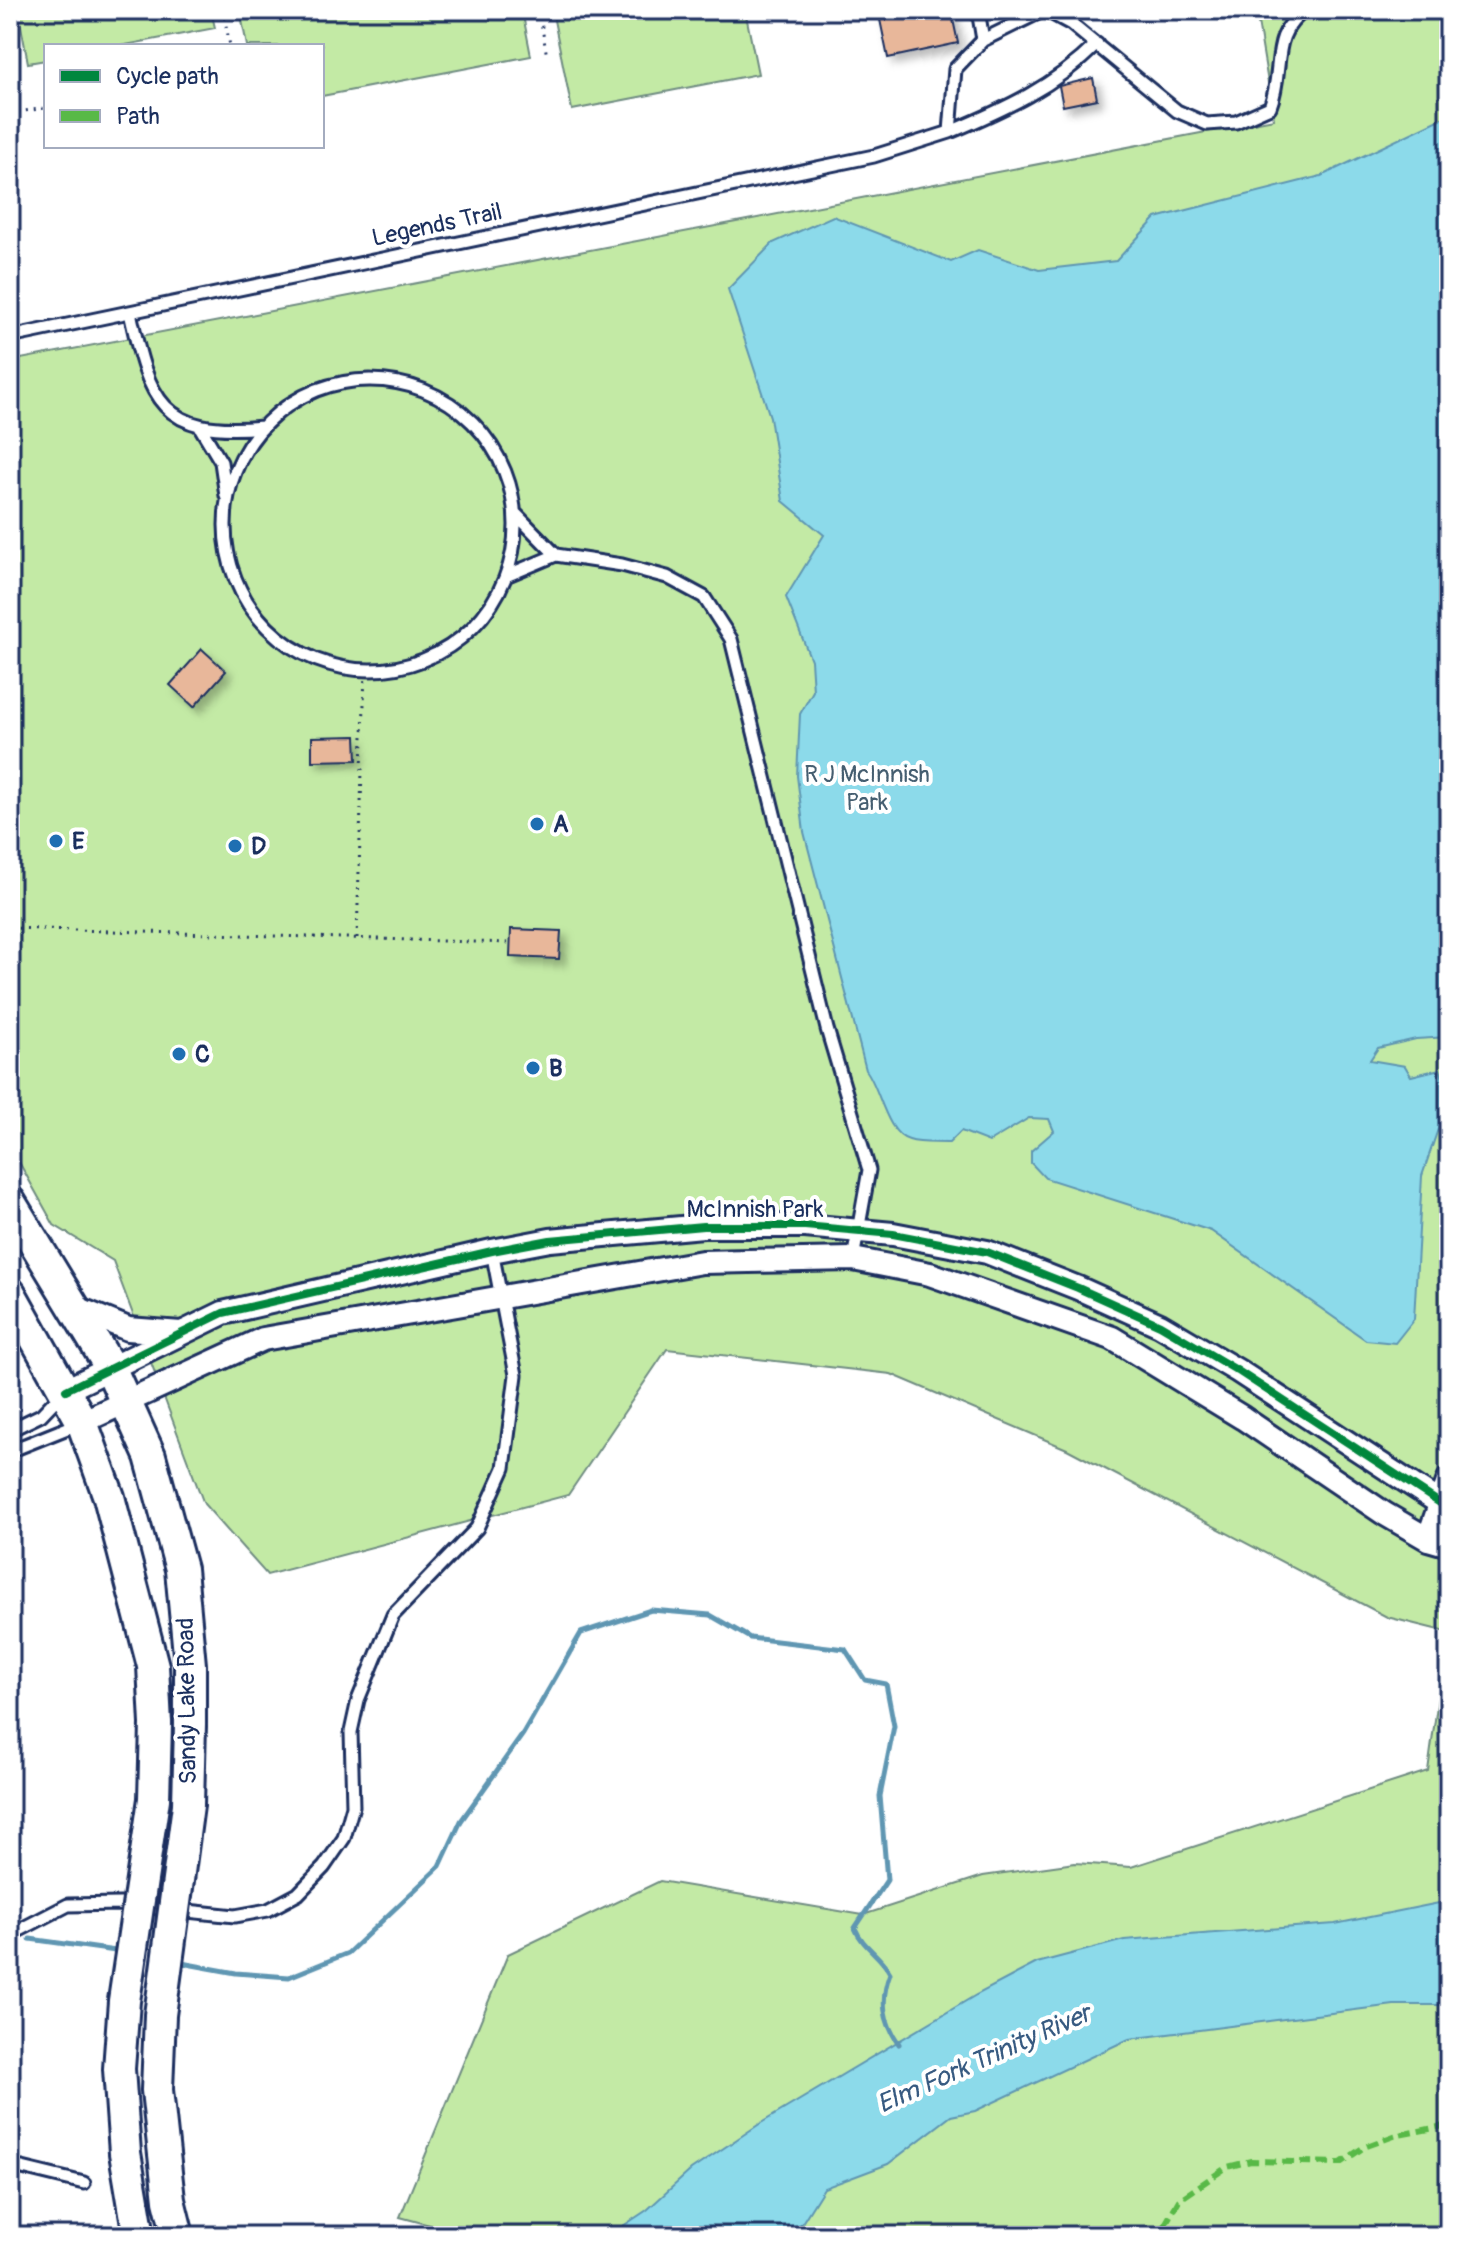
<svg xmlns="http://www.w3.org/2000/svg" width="1459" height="2246" font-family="Pangolin,sans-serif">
<defs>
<filter id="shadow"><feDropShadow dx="6" dy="6" stdDeviation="4" flood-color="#0004"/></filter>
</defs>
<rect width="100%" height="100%" fill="#fff"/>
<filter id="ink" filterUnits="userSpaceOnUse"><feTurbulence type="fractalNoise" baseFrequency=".0125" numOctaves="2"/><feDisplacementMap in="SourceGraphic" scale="16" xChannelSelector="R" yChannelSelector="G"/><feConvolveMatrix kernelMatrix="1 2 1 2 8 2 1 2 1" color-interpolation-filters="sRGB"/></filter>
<g filter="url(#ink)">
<path fill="#c3eaa5" stroke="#6f8c82" stroke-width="2" d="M18,10h193l4,18 -95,18h-74v14l-18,3z
M240,10h282l9,46 -209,40v-50h-75z
M552,10h193l13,64 -186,36z
M1256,10h193v2226h-978l-71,-19 108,-263 152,-73 203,34 120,-39 92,-13 56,4 297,-96 19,-139 -60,-15 -320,-168 -176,-75 -224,-25 -99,146 -301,80 -63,-71 -91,-243 -59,-36 -44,-79v-785l1264,-242z"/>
<path fill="#8cdaea" stroke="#5f96b2" stroke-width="2" d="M1449,115v922l-33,2 -38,9 -8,12 35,6 6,10 29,-7 9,28 -27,79 -8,143 -19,24 -29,-3 -155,-109 -166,-53 -14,-15v-12l23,-20 -5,-12 -20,-1 -40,24 -28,-11 -12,12c-12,-1 -28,1 -40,-3 -23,-6 -29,-52 -43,-70l-62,-238 -7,-56 3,-62 13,-23 -2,-31 -25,-63 38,-62 -41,-34 -13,-84 -42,-128 45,-46 60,-27 118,46 27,-12 61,20 77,-9 40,-43 165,-42z
M1449,1901v104h-55l-265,34 -154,72 -24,5 -63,48 -64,24 -22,35 -16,13h-178l39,-26 44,-40 70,-47 215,-128 61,-32 87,-23 211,-16z"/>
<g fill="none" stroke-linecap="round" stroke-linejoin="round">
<path stroke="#5f96b2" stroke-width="5" d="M30,1939l93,13
M176,1962l60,11 53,4 59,-24 92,-87 21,-45 62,-87 58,-101 70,-23 59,5 40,23 95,11 20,31 21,4 8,42 -14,70 7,84 -32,48c8,20 25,26 35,45 -10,27 -7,48 9,71"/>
</g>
<path fill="#e8b79a" stroke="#1b2f5e" stroke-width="2" filter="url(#shadow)" d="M878,10h73l7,33 -70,15z
M1093,78l4,21 -34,7 -4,-20z
M202,649l24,22 -32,36 -24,-22z
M356,736l1,24 -45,1v-24z
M511,929l50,2 -2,28 -49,-2z"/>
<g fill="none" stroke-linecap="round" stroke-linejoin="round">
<defs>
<path id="service" d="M1045,10l26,14 106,87 30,13 29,-2 34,-15c15,-38 -2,-72 36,-97
M983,40l61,-30
M950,132c55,-23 104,-45 147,-88
M130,312c19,88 31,125 132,115
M10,337l864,-181 76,-24 5,-63 28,-29 -5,-30
M225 525a145 145 0 1 1 290 0a145 145 0 1 1-290 0Z
M200,427l21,35 5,34
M515,513l41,42
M506,576l50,-21 66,10 45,12 37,20 27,42 96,390 42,141 -16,89
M10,1430l31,-15 21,-22
M10,1451l70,-28
M10,1935l58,-30 52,-1 115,12 33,-6 30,-16 26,-27 20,-29 9,-32 -2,-74 7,-32 35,-85 84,-87 27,-60 12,-93 -24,-124
M10,2165l74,18"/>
<path id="minor" d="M74,1307l54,22 53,4
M66,1390l157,-77 269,-62 58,-11 153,-14h102l88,8 94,18 91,36 82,37 78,46 211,138
M82,1422l181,-83 439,-77 151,-3 77,15 182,64 131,80 142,96 43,25 21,6
M1428,1539l21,-60"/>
<path id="secondary" d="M10,1202l100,165 40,89 31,113 9,96v59
M10,1293l72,129 27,75 44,169 3,58"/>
</defs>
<use href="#service" stroke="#1b2f5e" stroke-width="17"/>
<use href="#minor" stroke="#1b2f5e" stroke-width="28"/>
<use href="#secondary" stroke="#1b2f5e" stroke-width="36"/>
<path stroke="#1b2f5e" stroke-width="3" stroke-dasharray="2 6" stroke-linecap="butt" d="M223,10l7,36
M539,10l8,47
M10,113l36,-5
M10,928l501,15
M357,938l8,-268"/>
<use href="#service" stroke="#fff" stroke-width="11"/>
<use href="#minor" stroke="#fff" stroke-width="22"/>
<use href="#secondary" stroke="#fff" stroke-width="30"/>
<defs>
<path id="secondary-bridge" d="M139,2236l-14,-83 -6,-84 5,-68 30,-202 2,-75
M178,2236l-9,-36 -12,-110 3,-75 28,-210 2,-81"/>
</defs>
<use href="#secondary-bridge" stroke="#1b2f5e" stroke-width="36" stroke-linecap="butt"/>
<use href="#secondary-bridge" stroke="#fff" stroke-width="30"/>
<path stroke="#58b947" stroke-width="6" stroke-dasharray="12 6" stroke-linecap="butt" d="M1150,2236l12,-6 17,-30 48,-33 24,-6 90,2 23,-16 30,-11 55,-11"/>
<defs>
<path id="cycleway" d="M66,1390l157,-77 269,-62 58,-11 153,-14h102l88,8 94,18 91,36 82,37 78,46 211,138"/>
</defs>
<use href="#cycleway" stroke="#fff" stroke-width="13"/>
<use href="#cycleway" stroke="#00873e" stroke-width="8"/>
</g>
</g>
<g fill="#1f6fb2" stroke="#fff" stroke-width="3">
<circle cx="537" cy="824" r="8"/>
<circle cx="56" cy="841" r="8"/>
<circle cx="235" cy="846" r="8"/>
<circle cx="179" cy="1054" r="8"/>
<circle cx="533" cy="1068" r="8"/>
</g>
<g text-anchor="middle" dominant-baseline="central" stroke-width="8" stroke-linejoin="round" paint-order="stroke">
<g font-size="24" fill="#1b2f5e" stroke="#fff">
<text transform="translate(437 225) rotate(-12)">Legends Trail</text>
<text x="755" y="1209">McInnish Park</text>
<text transform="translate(187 1701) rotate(-91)">Sandy Lake Road</text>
</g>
<g font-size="24" fill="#455e70" stroke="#fff">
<text x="867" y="774">R J McInnish<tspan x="867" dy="28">Park</tspan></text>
</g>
<g font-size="24" font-weight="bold" fill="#1b2f5e" stroke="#fff" text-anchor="start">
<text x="553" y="824">A</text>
<text x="72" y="841">E</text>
<text x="251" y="846">D</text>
<text x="195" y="1054">C</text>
<text x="549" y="1068">B</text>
</g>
<g font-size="26" font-style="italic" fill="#375a81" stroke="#fff">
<text transform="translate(984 2059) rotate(-24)">Elm Fork Trinity River</text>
</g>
</g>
<rect width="1459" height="2246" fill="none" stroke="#fff" stroke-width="40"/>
<rect x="20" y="20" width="1419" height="2206" fill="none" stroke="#1b2f5e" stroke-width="3" filter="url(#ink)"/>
<rect x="44" y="44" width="280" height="104" fill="#ffffff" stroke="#a4acbf" stroke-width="2"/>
<rect x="60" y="70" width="40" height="12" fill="#00873e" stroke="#a4acbf" stroke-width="2"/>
<text x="116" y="84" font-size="24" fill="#1b2f5e">Cycle path</text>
<rect x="60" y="110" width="40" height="12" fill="#58b947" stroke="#a4acbf" stroke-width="2"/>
<text x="116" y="124" font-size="24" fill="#1b2f5e">Path</text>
</svg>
